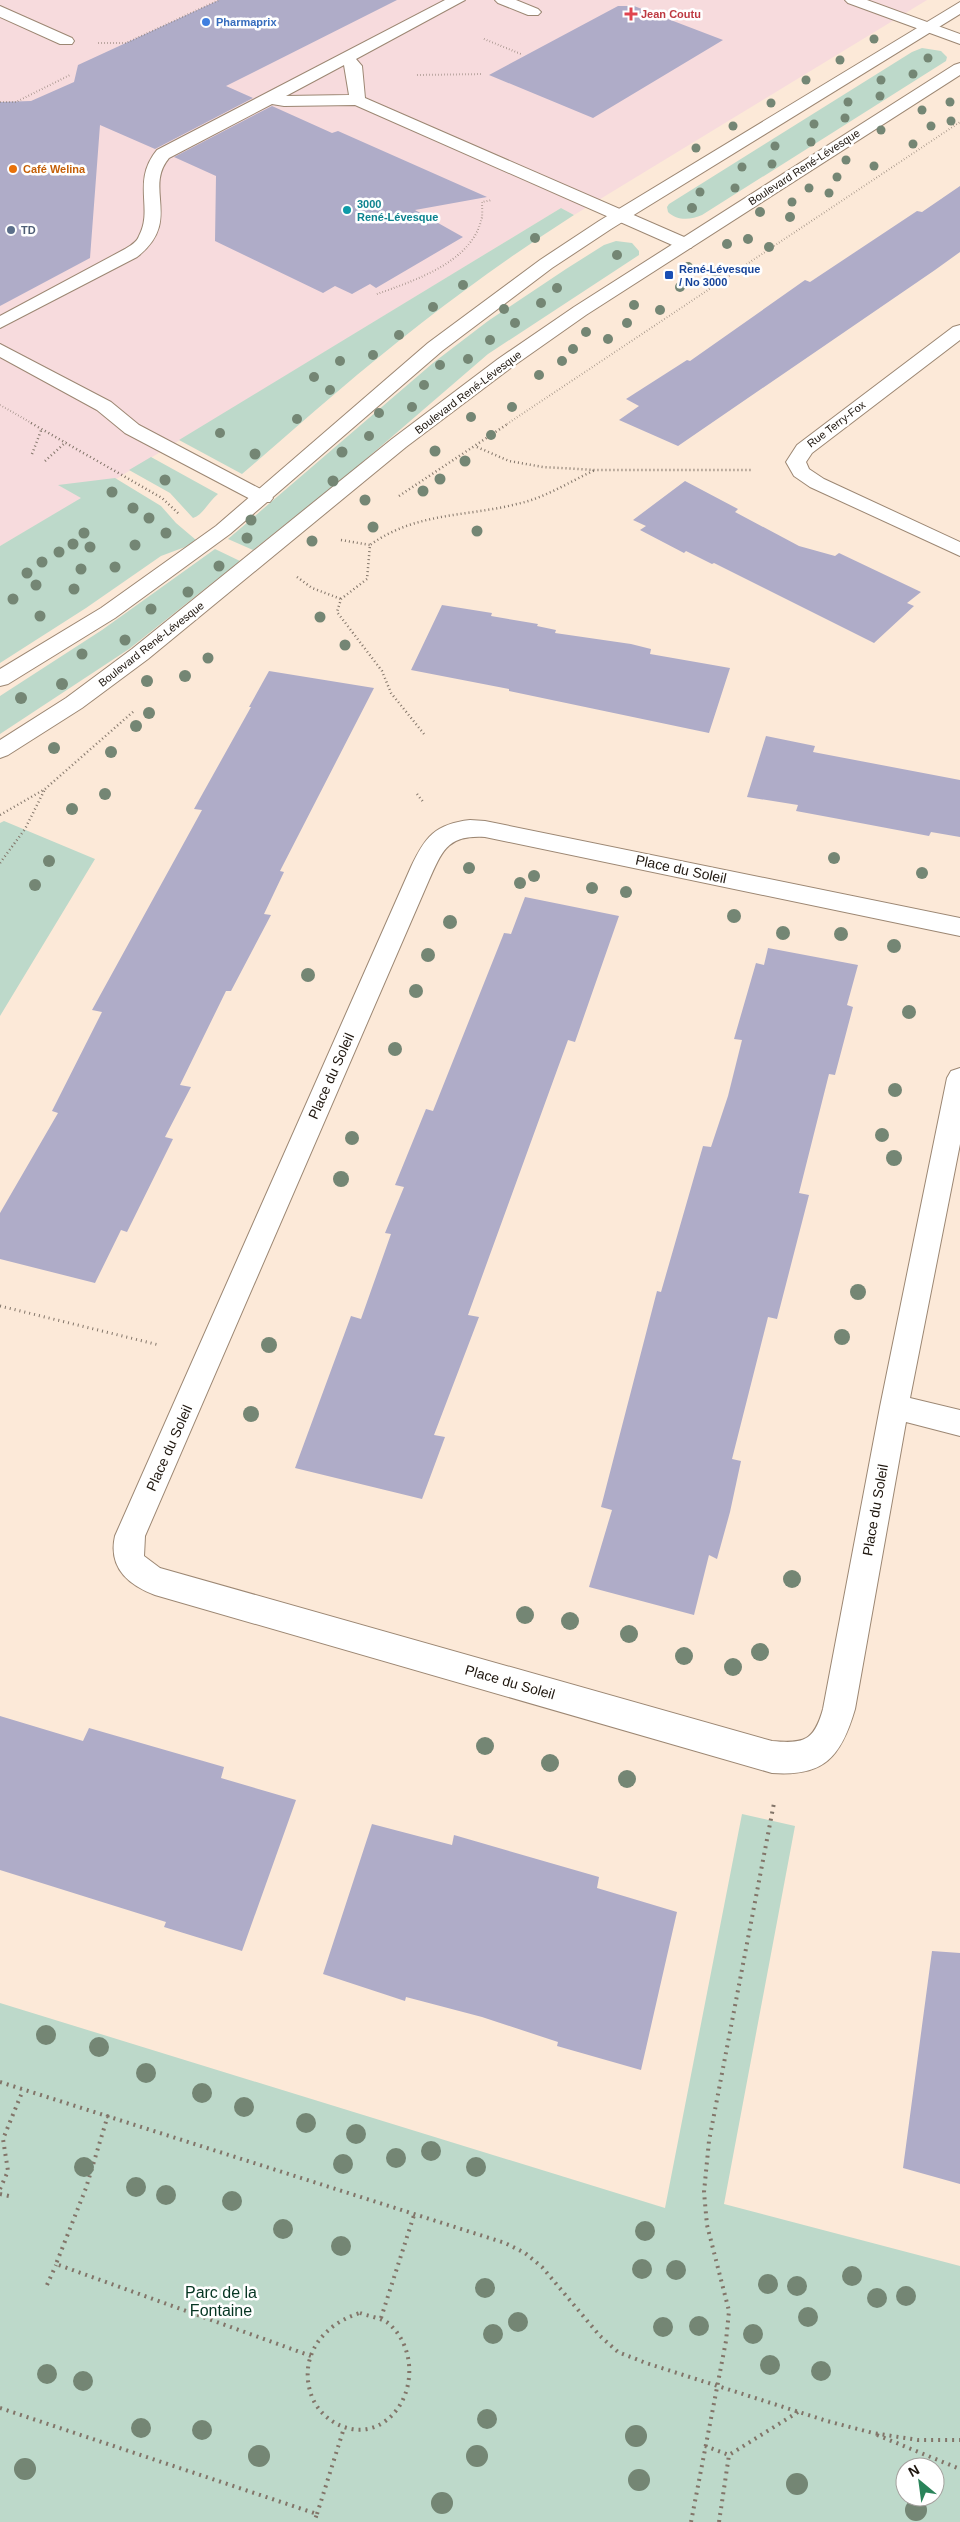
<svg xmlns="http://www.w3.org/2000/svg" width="960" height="2522" font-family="Helvetica,sans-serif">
<rect width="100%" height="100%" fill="#fce9d8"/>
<path fill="#f7dbdd" d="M0,0h927l-353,215 -13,-7 -445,271 -116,67z"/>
<path fill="#bdd9ca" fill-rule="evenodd" d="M922,48l19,3 6,6 -1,4 -244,154c-11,5 -25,6 -34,-3l-1,-5 2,-3 243,-152z
M561,208l13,7c-83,53 -162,113 -237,177 -32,27 -63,55 -95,82l-63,-34z
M616,241l16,2 7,8v4l-151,99 -137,118 -98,78 -25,-11 205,-176 55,-42 78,-52 38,-24z
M151,457l67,37c-9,7 -15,21 -25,24l-23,-25 -41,-23z
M115,478l46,28 15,17 20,17 -11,7 -24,9 -75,52 -86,55v-117l81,-48 -23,-13z
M215,549l25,12 -111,88 -129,85v-38l102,-66z
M4,821l91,38 -95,157v-193z
M742,1814l53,12 -71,378 236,62v256h-960v-519l665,205zM905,2467h30v30h-30z"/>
<path fill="#afacc8" d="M219,0h178l-171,86 27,12 -98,51 -55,-24 -10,133 -90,48v-204l31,-1 43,-19 4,-17z
M618,6h16l89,34 -130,78 -104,-43z
M272,106l60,27 6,-2 149,66 -72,13 48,27 -87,51 -6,-4 -18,10 -17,-8 -12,7 -108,-52 1,-65 -42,-19z
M960,186v66l-25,18 -257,176 -59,-26 20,-14 -13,-7 61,-39 3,1 115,-81 5,2 107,-71 5,1z
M685,481l53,28 -3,3 64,34 36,10 4,-3 82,39 -14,11 7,3 -40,37 -160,-80 -2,1 -26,-13 -2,2 -44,-23 6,-4 -13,-6z
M442,605l50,8 -1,3 47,8 -1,2 19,4 -1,3 76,11 20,5 -1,5 80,14 -21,65 -200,-42v-2l-98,-19z
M269,671l105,17 -94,183 4,1 -20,42 7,1 -40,76h-5l-46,94 11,2 -26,50 8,2 -46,93 -6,-2 -26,53 -95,-24v-46l58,-100 -6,-2 50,-99 -10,-2 110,-200 -8,-1 57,-102h-2z
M766,736l49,10 -2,6 147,28v57l-29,-5 -2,4 -90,-17 -43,-8 2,-6 -51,-8z
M525,897l94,19 -44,126 -7,-2 -100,275 11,2 -45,118 11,2 -23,62 -127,-31 56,-152 10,3 30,-85 -6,-1 19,-46 -9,-2 31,-76 7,2 71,-178 7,1z
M768,948l90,17 -11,40 6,2 -18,68 -6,-1 -30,119 10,2 -32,124 -9,-2 -36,142 9,2 -11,51 -13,47 -8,-4 -15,60 -105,-28 23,-77 -11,-3 56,-216 4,1 42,-146 8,1 17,-51 14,-56 -8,-1 22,-76 8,2z
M0,1716l83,25 6,-13 135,39 -3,11 75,22 -54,151 -78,-24 2,-5 -166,-52z
M372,1824l80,21 2,-10 145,42 -2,11 80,24 -36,158 -84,-24 1,-4 -76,-25 -76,-20 -1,4 -82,-27z
M932,1951l28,2v231l-57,-16z"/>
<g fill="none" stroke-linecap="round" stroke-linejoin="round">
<defs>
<path id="lane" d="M445,0h20l-109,59 6,7 3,32 326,142 3,4 -3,4h-12l-324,-143 -71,1 -12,-2 -103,54c-26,31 14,63 -32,99l-137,71v-12l125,-67c5,-3 12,-7 14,-13 15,-28 -8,-54 18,-86zM344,65l5,30 -63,1z
M495,0h21l22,9 3,3 -3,3h-10l-30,-12z
M845,0h22l93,34v10l-112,-41z
M0,6l72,32 2,3 -2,3h-12l-60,-27z
M0,344l111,58 28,23 131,69 3,4 -3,4h-14l-131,-69 -28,-23 -97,-53z"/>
<path id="street" d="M960,325v15l-148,113 -6,9 3,7 15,10 136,63v14l-150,-69 -16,-11 -8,-14 11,-17 156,-118z
M470,820l15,1 475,97v18l-475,-99c-37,-2 -42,12 -56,43l-284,656 -1,20 16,12 612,173c32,3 42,0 51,-32l57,-302 67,-329 4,-7 9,-3v76l-50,254 50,12v26l-54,-14 -51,287c-14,48 -31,68 -83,64l-617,-178c-27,-10 -47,-28 -40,-59l296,-669c14,-30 24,-43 59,-47z"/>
<path id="secondary" d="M960,2v12l-349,215 -59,39 -110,83 -212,183 -115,84 -107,66 -8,2v-17l101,-61 115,-82 212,-183 112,-83 59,-39z
M960,63v12l-374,240 -74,52 -106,80 -258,212 -66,49 -74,47 -8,3v-18l66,-42 66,-49 260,-210 106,-80 76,-52 380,-242z"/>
</defs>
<use href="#lane" stroke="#9c8773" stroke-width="2"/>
<use href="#street" stroke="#9c8773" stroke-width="2"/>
<use href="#secondary" stroke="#9c8773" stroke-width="2"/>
<path stroke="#827569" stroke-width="2" stroke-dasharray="0.5 2.5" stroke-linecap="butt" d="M484,39l37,15
M98,43h28l93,-43
M417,75l66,-1
M0,102h16l54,-27
M695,281l16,7
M377,294c36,-13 93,-31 104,-73 2,-5 1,-13 1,-19l10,-2
M0,405l33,19
M507,424l453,-302"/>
<path stroke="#827569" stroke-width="2.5" stroke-dasharray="1 3" stroke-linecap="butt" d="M31,423l131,75 18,17
M477,447l32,14 34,6 52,3h156
M32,454l10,-26
M45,461l21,-19
M399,496l110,-73
M341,540l29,5
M297,577l15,11 29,11
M424,734l-33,-41 -9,-22 -45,-59 4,-13 26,-20 3,-34c46,-33 95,-28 147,-41 28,-6 52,-22 78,-34
M417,794l7,9
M0,815l45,-26 89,-78
M0,863l25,-34 20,-40"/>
<path stroke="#827569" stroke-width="3" stroke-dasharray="1 4" stroke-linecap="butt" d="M0,1306l159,39"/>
<path stroke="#827569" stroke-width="4" stroke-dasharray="2 5" stroke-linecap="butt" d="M0,2082l505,161 20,10 17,14 58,69 18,16 28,11 181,58 46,12 45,7h42
M108,2115l-22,73 -30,76 255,92
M0,2189l8,-18 -5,-32 20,-49
M0,2194l9,2
M47,2285l9,-20
M360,2313c8,3 21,5 28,10 30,25 28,77 -4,99 -26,18 -61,2 -72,-25 -15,-40 11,-73 48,-84z
M381,2318l34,-106
M0,2408l317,106 -3,8
M877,2435l83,34
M705,2446l24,9
M317,2514l27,-86
M691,2522l35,-181 3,-30 -22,-86 -3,-33 5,-51 65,-338
M719,2522l10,-67 69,-43"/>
<use href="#lane" fill="#fff" fill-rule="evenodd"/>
<use href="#street" fill="#fff" fill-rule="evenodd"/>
<use href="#secondary" fill="#fff" fill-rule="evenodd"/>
</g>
<g fill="#748674">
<circle cx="874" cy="39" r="4.5"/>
<circle cx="928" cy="58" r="4.5"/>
<circle cx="840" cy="60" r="4.5"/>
<circle cx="913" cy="74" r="4.5"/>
<circle cx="806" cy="80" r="4.5"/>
<circle cx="881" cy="80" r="4.5"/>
<circle cx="880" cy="96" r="4.5"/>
<circle cx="848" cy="102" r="4.5"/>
<circle cx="950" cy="102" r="4.5"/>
<circle cx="771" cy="103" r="4.5"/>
<circle cx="922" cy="110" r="4.5"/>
<circle cx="845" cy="118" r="4.5"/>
<circle cx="951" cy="121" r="4.5"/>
<circle cx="814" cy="124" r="4.5"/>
<circle cx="733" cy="126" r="4.5"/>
<circle cx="931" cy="126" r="4.5"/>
<circle cx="881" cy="130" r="4.5"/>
<circle cx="811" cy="142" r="4.5"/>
<circle cx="913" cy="144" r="4.5"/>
<circle cx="775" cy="146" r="4.5"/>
<circle cx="696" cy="148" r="4.5"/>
<circle cx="846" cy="160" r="4.5"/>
<circle cx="772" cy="164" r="4.5"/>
<circle cx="874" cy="166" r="4.5"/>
<circle cx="742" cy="167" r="4.5"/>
<circle cx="837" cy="177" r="4.5"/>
<circle cx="735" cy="188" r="4.5"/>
<circle cx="809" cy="188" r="4.5"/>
<circle cx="700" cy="192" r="4.5"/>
<circle cx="829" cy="193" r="4.5"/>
<circle cx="792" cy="202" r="4.5"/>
<circle cx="692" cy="208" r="5"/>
<circle cx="760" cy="212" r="5"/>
<circle cx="790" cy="217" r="5"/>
<circle cx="535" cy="238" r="5"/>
<circle cx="748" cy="239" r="5"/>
<circle cx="727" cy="244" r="5"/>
<circle cx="769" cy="247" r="5"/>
<circle cx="617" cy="255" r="5"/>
<circle cx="688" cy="267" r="5"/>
<circle cx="716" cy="273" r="5"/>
<circle cx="463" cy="285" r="5"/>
<circle cx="680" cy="287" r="5"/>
<circle cx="557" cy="288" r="5"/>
<circle cx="541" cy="303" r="5"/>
<circle cx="634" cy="305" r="5"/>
<circle cx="433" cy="307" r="5"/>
<circle cx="504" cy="309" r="5"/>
<circle cx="660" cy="310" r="5"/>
<circle cx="515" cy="323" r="5"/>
<circle cx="627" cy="323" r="5"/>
<circle cx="586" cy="332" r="5"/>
<circle cx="399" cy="335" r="5"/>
<circle cx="608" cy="339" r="5"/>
<circle cx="490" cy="340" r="5"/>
<circle cx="573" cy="349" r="5"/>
<circle cx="373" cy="355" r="5"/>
<circle cx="468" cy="359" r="5"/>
<circle cx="340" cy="361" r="5"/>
<circle cx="562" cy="361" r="5"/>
<circle cx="440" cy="365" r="5"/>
<circle cx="539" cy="375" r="5"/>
<circle cx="314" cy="377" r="5"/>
<circle cx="424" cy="385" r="5"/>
<circle cx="330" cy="390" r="5"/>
<circle cx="412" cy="407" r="5"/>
<circle cx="512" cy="407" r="5"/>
<circle cx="379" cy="413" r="5"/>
<circle cx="471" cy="417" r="5"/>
<circle cx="297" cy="419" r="5"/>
<circle cx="220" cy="433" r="5"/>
<circle cx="491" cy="435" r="5"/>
<circle cx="369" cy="436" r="5"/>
<circle cx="435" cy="451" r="5.5"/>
<circle cx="342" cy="452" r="5.5"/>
<circle cx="255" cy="454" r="5.5"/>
<circle cx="465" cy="461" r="5.5"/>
<circle cx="440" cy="479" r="5.5"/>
<circle cx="165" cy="480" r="5.5"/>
<circle cx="333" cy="481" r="5.5"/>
<circle cx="423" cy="491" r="5.5"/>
<circle cx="112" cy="492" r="5.5"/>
<circle cx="365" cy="500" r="5.5"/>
<circle cx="133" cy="508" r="5.5"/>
<circle cx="149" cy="518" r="5.5"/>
<circle cx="251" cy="520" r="5.5"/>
<circle cx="373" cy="527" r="5.5"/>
<circle cx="477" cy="531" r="5.5"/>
<circle cx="84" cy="533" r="5.5"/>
<circle cx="166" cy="533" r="5.5"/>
<circle cx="247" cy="538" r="5.5"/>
<circle cx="312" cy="541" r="5.5"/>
<circle cx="73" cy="544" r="5.5"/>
<circle cx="135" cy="545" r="5.5"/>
<circle cx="90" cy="547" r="5.5"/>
<circle cx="59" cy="552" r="5.5"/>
<circle cx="42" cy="562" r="5.5"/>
<circle cx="219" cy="566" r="5.5"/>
<circle cx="115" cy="567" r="5.5"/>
<circle cx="81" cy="569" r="5.5"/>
<circle cx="27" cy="573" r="5.5"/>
<circle cx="36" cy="585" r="5.5"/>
<circle cx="74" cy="589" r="5.5"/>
<circle cx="188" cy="592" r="5.5"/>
<circle cx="13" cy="599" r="5.5"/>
<circle cx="151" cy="609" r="5.5"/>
<circle cx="40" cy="616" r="5.5"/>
<circle cx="320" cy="617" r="5.5"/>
<circle cx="125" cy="640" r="5.5"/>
<circle cx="345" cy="645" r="5.5"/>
<circle cx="82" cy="654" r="5.5"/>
<circle cx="208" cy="658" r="5.5"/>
<circle cx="185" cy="676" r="6"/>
<circle cx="147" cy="681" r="6"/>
<circle cx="62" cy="684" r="6"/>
<circle cx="21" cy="698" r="6"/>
<circle cx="149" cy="713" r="6"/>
<circle cx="136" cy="726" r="6"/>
<circle cx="54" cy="748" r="6"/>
<circle cx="111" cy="752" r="6"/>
<circle cx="105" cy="794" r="6"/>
<circle cx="72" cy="809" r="6"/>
<circle cx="834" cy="858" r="6"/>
<circle cx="49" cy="861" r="6"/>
<circle cx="469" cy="868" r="6"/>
<circle cx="922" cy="873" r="6"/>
<circle cx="534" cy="876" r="6"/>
<circle cx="520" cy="883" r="6"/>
<circle cx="35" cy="885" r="6"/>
<circle cx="592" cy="888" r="6"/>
<circle cx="626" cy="892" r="6"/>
<circle cx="734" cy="916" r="7"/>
<circle cx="450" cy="922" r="7"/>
<circle cx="783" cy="933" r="7"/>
<circle cx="841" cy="934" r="7"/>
<circle cx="894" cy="946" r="7"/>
<circle cx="428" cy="955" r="7"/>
<circle cx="308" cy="975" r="7"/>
<circle cx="416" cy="991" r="7"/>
<circle cx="909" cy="1012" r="7"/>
<circle cx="395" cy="1049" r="7"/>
<circle cx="895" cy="1090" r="7"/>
<circle cx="882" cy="1135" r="7"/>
<circle cx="352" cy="1138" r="7"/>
<circle cx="894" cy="1158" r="8"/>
<circle cx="341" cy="1179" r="8"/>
<circle cx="858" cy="1292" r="8"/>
<circle cx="842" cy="1337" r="8"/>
<circle cx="269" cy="1345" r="8"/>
<circle cx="251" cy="1414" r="8"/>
<circle cx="792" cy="1579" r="9"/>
<circle cx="525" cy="1615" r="9"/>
<circle cx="570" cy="1621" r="9"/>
<circle cx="629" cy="1634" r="9"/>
<circle cx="760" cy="1652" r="9"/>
<circle cx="684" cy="1656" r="9"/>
<circle cx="733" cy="1667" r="9"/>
<circle cx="485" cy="1746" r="9"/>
<circle cx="550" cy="1763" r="9"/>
<circle cx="627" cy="1779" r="9"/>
<circle cx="46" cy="2035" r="10"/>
<circle cx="99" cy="2047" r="10"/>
<circle cx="146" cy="2073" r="10"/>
<circle cx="202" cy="2093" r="10"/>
<circle cx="244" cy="2107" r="10"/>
<circle cx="306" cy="2123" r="10"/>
<circle cx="356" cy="2134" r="10"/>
<circle cx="431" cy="2151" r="10"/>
<circle cx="396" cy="2158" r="10"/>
<circle cx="343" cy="2164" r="10"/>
<circle cx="84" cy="2167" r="10"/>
<circle cx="476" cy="2167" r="10"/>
<circle cx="136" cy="2187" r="10"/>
<circle cx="166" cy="2195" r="10"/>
<circle cx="232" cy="2201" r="10"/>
<circle cx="283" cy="2229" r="10"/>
<circle cx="645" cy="2231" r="10"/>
<circle cx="341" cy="2246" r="10"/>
<circle cx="642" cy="2269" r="10"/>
<circle cx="676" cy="2270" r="10"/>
<circle cx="852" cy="2276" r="10"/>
<circle cx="768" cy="2284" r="10"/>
<circle cx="797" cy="2286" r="10"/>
<circle cx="485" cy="2288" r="10"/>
<circle cx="906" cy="2296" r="10"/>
<circle cx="877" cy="2298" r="10"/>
<circle cx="808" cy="2317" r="10"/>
<circle cx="518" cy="2322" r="10"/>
<circle cx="699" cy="2326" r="10"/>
<circle cx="663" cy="2327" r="10"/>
<circle cx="493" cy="2334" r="10"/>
<circle cx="753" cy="2334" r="10"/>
<circle cx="770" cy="2365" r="10"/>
<circle cx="821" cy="2371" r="10"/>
<circle cx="47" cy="2374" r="10"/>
<circle cx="83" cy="2381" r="10"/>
<circle cx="487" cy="2419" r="10"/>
<circle cx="141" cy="2428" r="10"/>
<circle cx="202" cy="2430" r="10"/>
<circle cx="636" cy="2436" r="11"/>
<circle cx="259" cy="2456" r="11"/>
<circle cx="477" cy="2456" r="11"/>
<circle cx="25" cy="2469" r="11"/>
<circle cx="639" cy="2480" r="11"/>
<circle cx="797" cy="2484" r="11"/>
<circle cx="442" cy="2503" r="11"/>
<circle cx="916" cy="2510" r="11"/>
</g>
<path fill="#e0444e" stroke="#fff" stroke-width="2" d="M628.5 6.5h5v5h5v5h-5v5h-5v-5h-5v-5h5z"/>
<circle fill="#3f7fe0" stroke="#fff" stroke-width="2" cx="206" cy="22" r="5"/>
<circle fill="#e8710a" stroke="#fff" stroke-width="2" cx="13" cy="169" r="5"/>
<circle fill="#0f9aa8" stroke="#fff" stroke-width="2" cx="347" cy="210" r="5"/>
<circle fill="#5c6f8a" stroke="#fff" stroke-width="2" cx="11" cy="230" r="5"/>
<rect fill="#1a4fb4" stroke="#fff" stroke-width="2" x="664" y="270" width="10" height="10" rx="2.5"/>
<g text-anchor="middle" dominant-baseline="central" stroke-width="5" stroke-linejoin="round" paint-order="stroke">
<g font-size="11" font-weight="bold" fill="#be3a42" stroke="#fff" text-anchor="start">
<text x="641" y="14">Jean Coutu</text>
</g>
<g font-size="11" font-weight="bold" fill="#366cbe" stroke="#fff" text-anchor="start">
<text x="216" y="22">Pharmaprix</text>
</g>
<g font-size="11" fill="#1e160e" stroke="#fff">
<text transform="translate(804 167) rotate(-33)">Boulevard René-Lévesque</text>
<text transform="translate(468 392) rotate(-37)">Boulevard René-Lévesque</text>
<text transform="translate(836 424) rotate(-37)">Rue Terry-Fox</text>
<text transform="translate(151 644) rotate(-38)">Boulevard René-Lévesque</text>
</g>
<g font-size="11" font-weight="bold" fill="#c56008" stroke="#fff" text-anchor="start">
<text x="23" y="169">Café Welina</text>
</g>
<g font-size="11" font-weight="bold" fill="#0d838f" stroke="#fff" text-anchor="start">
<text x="357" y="204">3000<tspan x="357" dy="13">René-Lévesque</tspan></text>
</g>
<g font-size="11" font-weight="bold" fill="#4e5e75" stroke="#fff" text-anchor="start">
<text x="21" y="230">TD</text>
</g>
<g font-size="11" font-weight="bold" fill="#164399" stroke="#fff" text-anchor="start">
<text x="679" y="269">René-Lévesque<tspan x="679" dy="13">/ No 3000</tspan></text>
</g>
<g font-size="14" fill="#1e160e" stroke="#fff">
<text transform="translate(681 869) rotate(12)">Place du Soleil</text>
<text transform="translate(331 1076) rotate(-66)">Place du Soleil</text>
<text transform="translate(169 1448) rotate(-66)">Place du Soleil</text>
<text transform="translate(875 1510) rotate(-80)">Place du Soleil</text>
<text transform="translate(510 1682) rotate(16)">Place du Soleil</text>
</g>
<g font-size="16" fill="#053522" stroke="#fff">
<text x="221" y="2292">Parc de la<tspan x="221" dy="18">Fontaine</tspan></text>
</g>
</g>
<g transform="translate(920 2482) rotate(331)"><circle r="24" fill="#ffffff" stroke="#a5a29f"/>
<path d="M0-4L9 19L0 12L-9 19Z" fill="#2a845a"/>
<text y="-8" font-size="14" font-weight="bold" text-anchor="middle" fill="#1e160e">N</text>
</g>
</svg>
